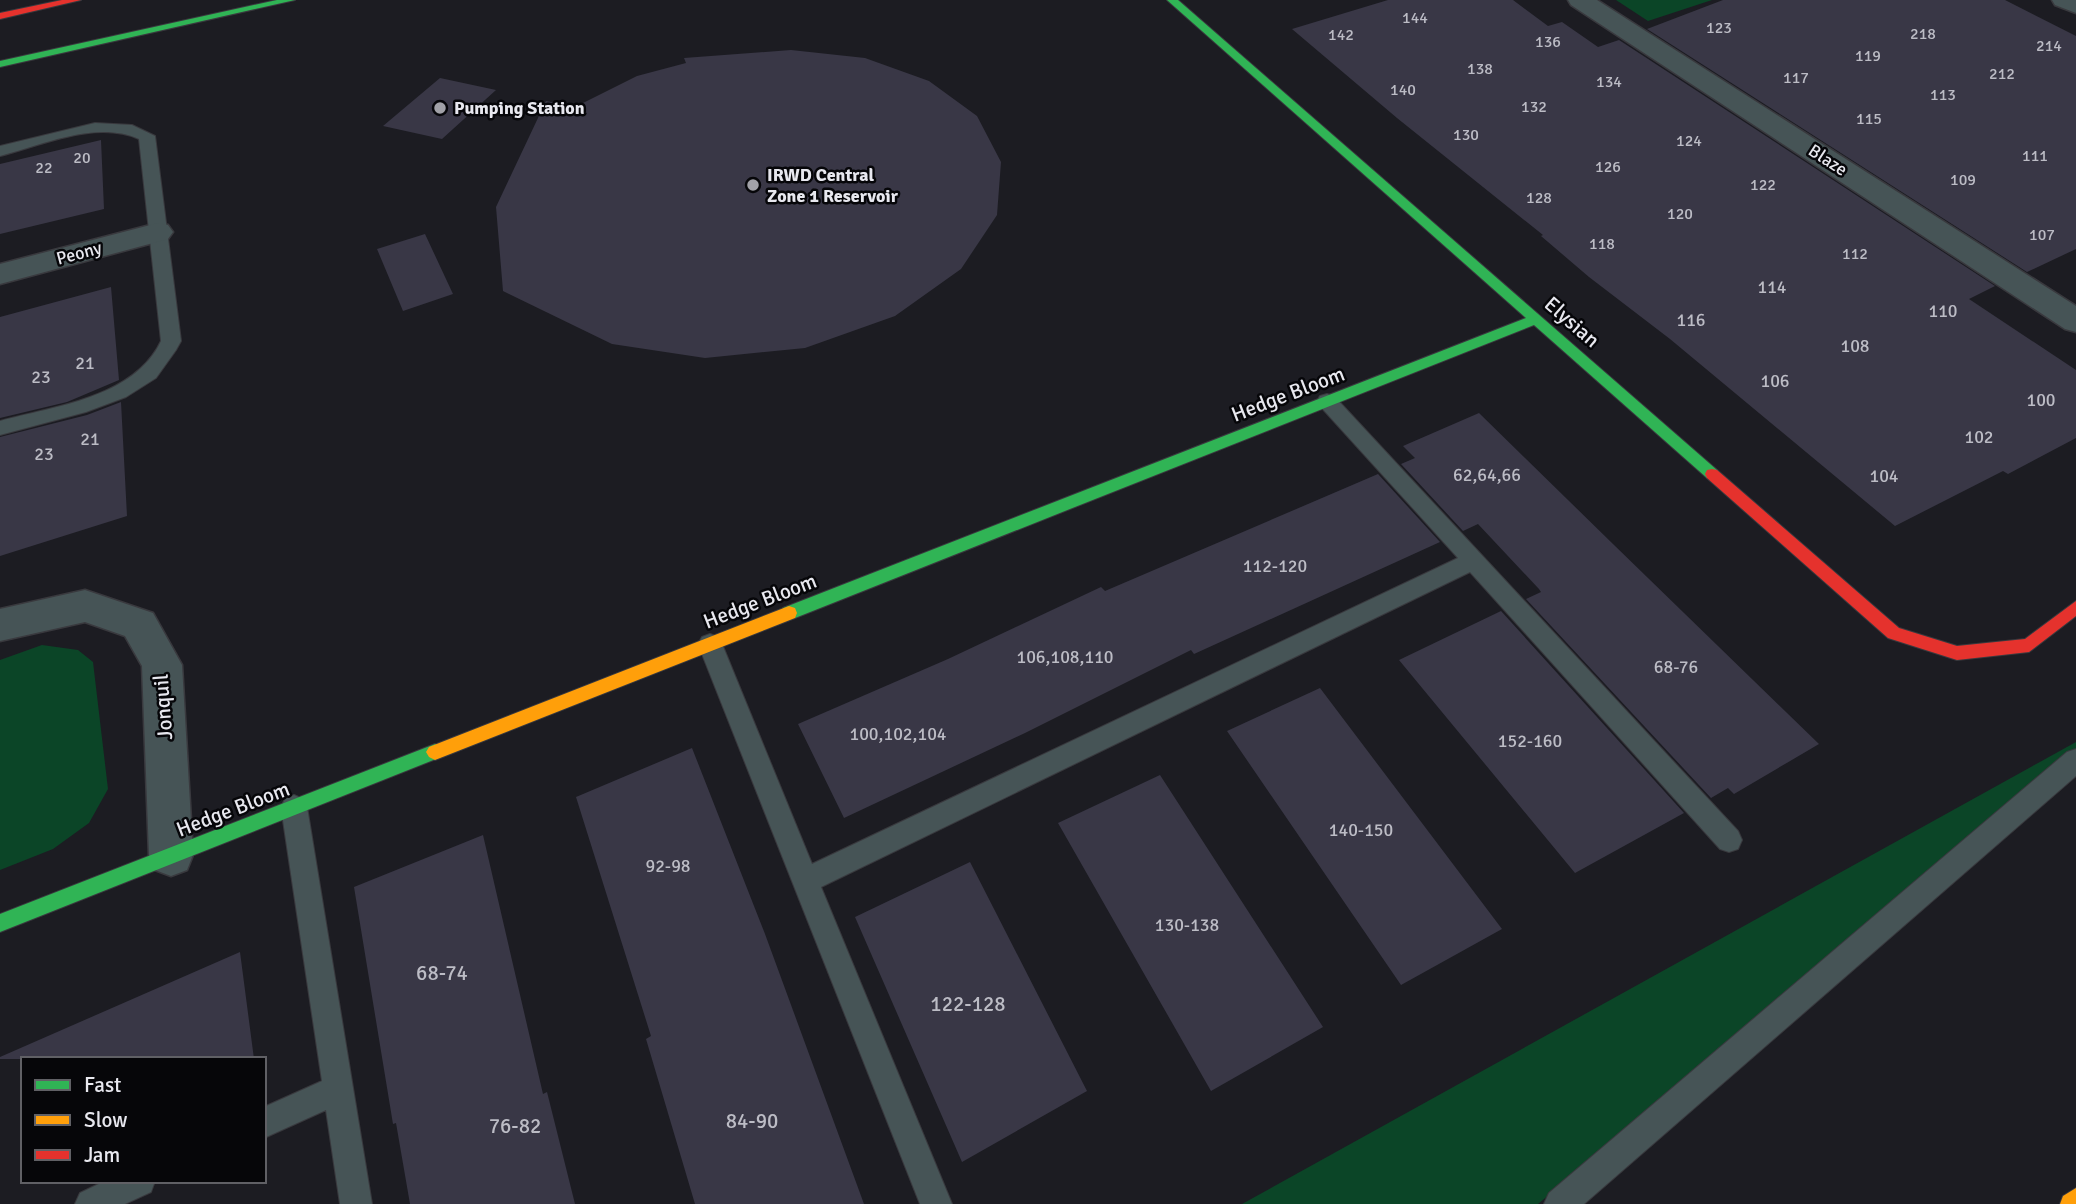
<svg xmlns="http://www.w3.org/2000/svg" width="2076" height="1204" font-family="Signika,sans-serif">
<rect width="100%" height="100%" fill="#1c1c22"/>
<path fill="#0b4527" d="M1616,0h96l-64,21z
M42,645l36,5 15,12 15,127 -19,34 -36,26 -53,21v-210z
M2076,742v15l-538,447h-296z"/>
<path fill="#393746" d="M1388,0h125l35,26 14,-4 36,25 21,-7 376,246 -26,13 107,71v68l-68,36 -5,-3 -108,55 -225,-187 -81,-62 -48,-41 2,-1 -146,-117 -105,-89z
M1723,0h282l71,36v213l-49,23 -380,-243z
M791,50l74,8 64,23 48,35 24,46 -4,53 -36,54 -66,47 -90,32 -100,10 -93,-14 -109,-53 -7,-84 50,-106 29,6 62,-31 49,-13 -2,-5z
M440,78l56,12 -54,49 -59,-13z
M101,140l3,69 -104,25v-70z
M425,234l28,60 -50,17 -26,-62z
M111,287l8,93 -52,22 -67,16v-101z
M121,402l6,114 -127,40v-119l87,-22z
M1479,413l134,131 206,200 -85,50 -6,-6 -17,10 -185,-199 15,-7 -2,-3 -61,-65 -15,7 -62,-67 14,-6 -12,-12z
M1378,474l62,68 -246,112 -3,-4 -166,83 -181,85 -46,-94 150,-65 153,-72 4,4z
M1501,611l183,202 -109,60 -176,-213z
M1320,688l182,241 -101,56 -174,-254z
M692,748l73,186 99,270h-169l-49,-165 5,-3 -75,-239z
M1160,775l163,252 -112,64 -153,-268z
M483,835l60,259 4,-2 28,112h-165l-14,-81 -3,1 -39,-237z
M970,862l117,229 -125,71 -107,-245z
M240,952l14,107h-254v-2z"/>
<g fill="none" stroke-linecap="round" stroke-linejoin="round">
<defs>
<path id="lane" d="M95,123l37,2 23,11 26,205 -5,9 -20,28 -30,19 -40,15 -86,23v-14c54,-15 134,-23 161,-80l-22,-202c-43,-19 -96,6 -139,17v-10z
M1327,394l7,2 404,435 4,9 -4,9 -9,3 -9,-3 -250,-277 -649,315 131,317h-32l-222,-560 4,-7 8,-3 8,3 4,7 90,220 646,-306 -138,-152 -3,-5 3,-5z
M2076,749v27l-492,428h-40l5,-11 518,-441z
M294,795l9,4 4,8 65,397h-32l-14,-94 -62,28v-31l58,-26 -41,-274 4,-8z
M105,1181h50l-4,11 -26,12h-50l5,-11z"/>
<path id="street" d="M1568,0h29l479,306v26l-11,-3 -494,-324z
M2052,0h24v13l-21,-8z
M158,223l10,2 5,7 -5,7 -168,45v-20z
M85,590l68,23 29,52 11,190 -6,15 -16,6 -16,-6 -6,-15 -7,-189 -17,-30 -40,-14 -85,19v-32z"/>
<path id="fast" d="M277,0h18l-295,67v-6z
M1167,0h11l539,470 2,4 -2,4h-10l-173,-153 -739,293h-12l-2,-5 2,-5 743,-290z
M435,744l6,3 3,5 -3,5 -441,175v-18z"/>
<path id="slow" d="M789,606l6,2 2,5 -2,5 -360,142 -6,-3 -3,-5 3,-5z
M2076,1188v16h-16l3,-8z"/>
<path id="jam" d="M62,0h19l-81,19v-6z
M1712,469l5,1 182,158 58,18 68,-7 51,-38v15l-47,36 -72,8 -69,-22 -181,-160 -2,-4 2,-4z"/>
</defs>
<use href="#lane" stroke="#39393e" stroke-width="2"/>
<use href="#street" stroke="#39393e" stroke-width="3"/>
<use href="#fast" stroke="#39393e" stroke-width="2"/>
<use href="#slow" stroke="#39393e" stroke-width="2"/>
<use href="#jam" stroke="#39393e" stroke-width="2"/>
<use href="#lane" fill="#465456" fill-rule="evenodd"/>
<use href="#street" fill="#465456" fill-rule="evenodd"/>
<use href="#fast" fill="#30b455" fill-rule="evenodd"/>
<use href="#slow" fill="#ff9f0a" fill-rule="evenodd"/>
<use href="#jam" fill="#e5322d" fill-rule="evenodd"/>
</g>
<g fill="#a1a1a7" stroke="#060609" stroke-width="2.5">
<circle cx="440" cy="108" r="7"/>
<circle cx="753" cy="185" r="7"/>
</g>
<g text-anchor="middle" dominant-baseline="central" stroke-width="5" stroke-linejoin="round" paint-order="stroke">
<g font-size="16" fill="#bcbcc5">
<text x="1415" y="18">144</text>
<text x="1719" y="28">123</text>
<text x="1923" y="34">218</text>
<text x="1341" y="35">142</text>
<text x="1548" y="42">136</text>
<text x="2049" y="46">214</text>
<text x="1868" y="56">119</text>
<text x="1480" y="69">138</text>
<text x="2002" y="74">212</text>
<text x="1796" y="78">117</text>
<text x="1609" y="82">134</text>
<text x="1403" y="90">140</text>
<text x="1943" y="95">113</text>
<text x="1534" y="107">132</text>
<text x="1869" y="119">115</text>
<text x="1466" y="135">130</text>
<text x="1689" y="141">124</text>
<text x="2035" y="156">111</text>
<text x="82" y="158">20</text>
<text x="1608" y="167">126</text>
<text x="44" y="168">22</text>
<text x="1963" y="180">109</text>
<text x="1763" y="185">122</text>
<text x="1539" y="198">128</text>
<text x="1680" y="214">120</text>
<text x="2042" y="235">107</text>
<text x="1602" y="244">118</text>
<text x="1855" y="254">112</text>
</g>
<g font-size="18" font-weight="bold" fill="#e8e8ef" stroke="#060609" text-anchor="start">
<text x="454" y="108">Pumping Station</text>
<text x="767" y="175">IRWD Central<tspan x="767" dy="21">Zone 1 Reservoir</tspan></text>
</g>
<g font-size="18" fill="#e8e8ef" stroke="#060609">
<text transform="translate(1828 160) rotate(33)">Blaze</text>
<text transform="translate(79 253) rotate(-15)">Peony</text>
</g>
<g font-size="18" fill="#bcbcc5">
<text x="1772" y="287">114</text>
<text x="1943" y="311">110</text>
<text x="1691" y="320">116</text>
<text x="1855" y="346">108</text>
<text x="85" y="363">21</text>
<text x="41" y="377">23</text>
<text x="1775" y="381">106</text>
<text x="2041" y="400">100</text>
<text x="1979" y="437">102</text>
<text x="90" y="439">21</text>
<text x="44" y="454">23</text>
<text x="1487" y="475">62,64,66</text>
<text x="1884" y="476">104</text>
<text x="1275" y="566">112-120</text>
<text x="1065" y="657">106,108,110</text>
<text x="1676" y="667">68-76</text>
<text x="898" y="734">100,102,104</text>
<text x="1530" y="741">152-160</text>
<text x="1361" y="830">140-150</text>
<text x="668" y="866">92-98</text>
<text x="1187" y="925">130-138</text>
</g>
<g font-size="21" fill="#e8e8ef" stroke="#060609">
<text transform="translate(1572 322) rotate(41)">Elysian</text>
<text transform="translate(1288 394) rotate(-21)">Hedge Bloom</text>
<text transform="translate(760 601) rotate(-21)">Hedge Bloom</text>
<text transform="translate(163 707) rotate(-94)">Jonquil</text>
<text transform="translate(233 809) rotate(-21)">Hedge Bloom</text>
</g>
<g font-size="21" fill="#bcbcc5">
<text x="442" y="973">68-74</text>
<text x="968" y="1004">122-128</text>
<text x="752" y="1121">84-90</text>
<text x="515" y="1126">76-82</text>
</g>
</g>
<rect x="21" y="1057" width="245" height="126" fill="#060609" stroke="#606065" stroke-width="2"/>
<rect x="35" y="1080" width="35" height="10" fill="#30b455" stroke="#606065" stroke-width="2"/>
<text x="84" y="1092" font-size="21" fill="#e8e8ef">Fast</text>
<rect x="35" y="1115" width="35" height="10" fill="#ff9f0a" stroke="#606065" stroke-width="2"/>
<text x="84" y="1127" font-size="21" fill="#e8e8ef">Slow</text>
<rect x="35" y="1150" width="35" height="10" fill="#e5322d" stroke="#606065" stroke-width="2"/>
<text x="84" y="1162" font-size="21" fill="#e8e8ef">Jam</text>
</svg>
